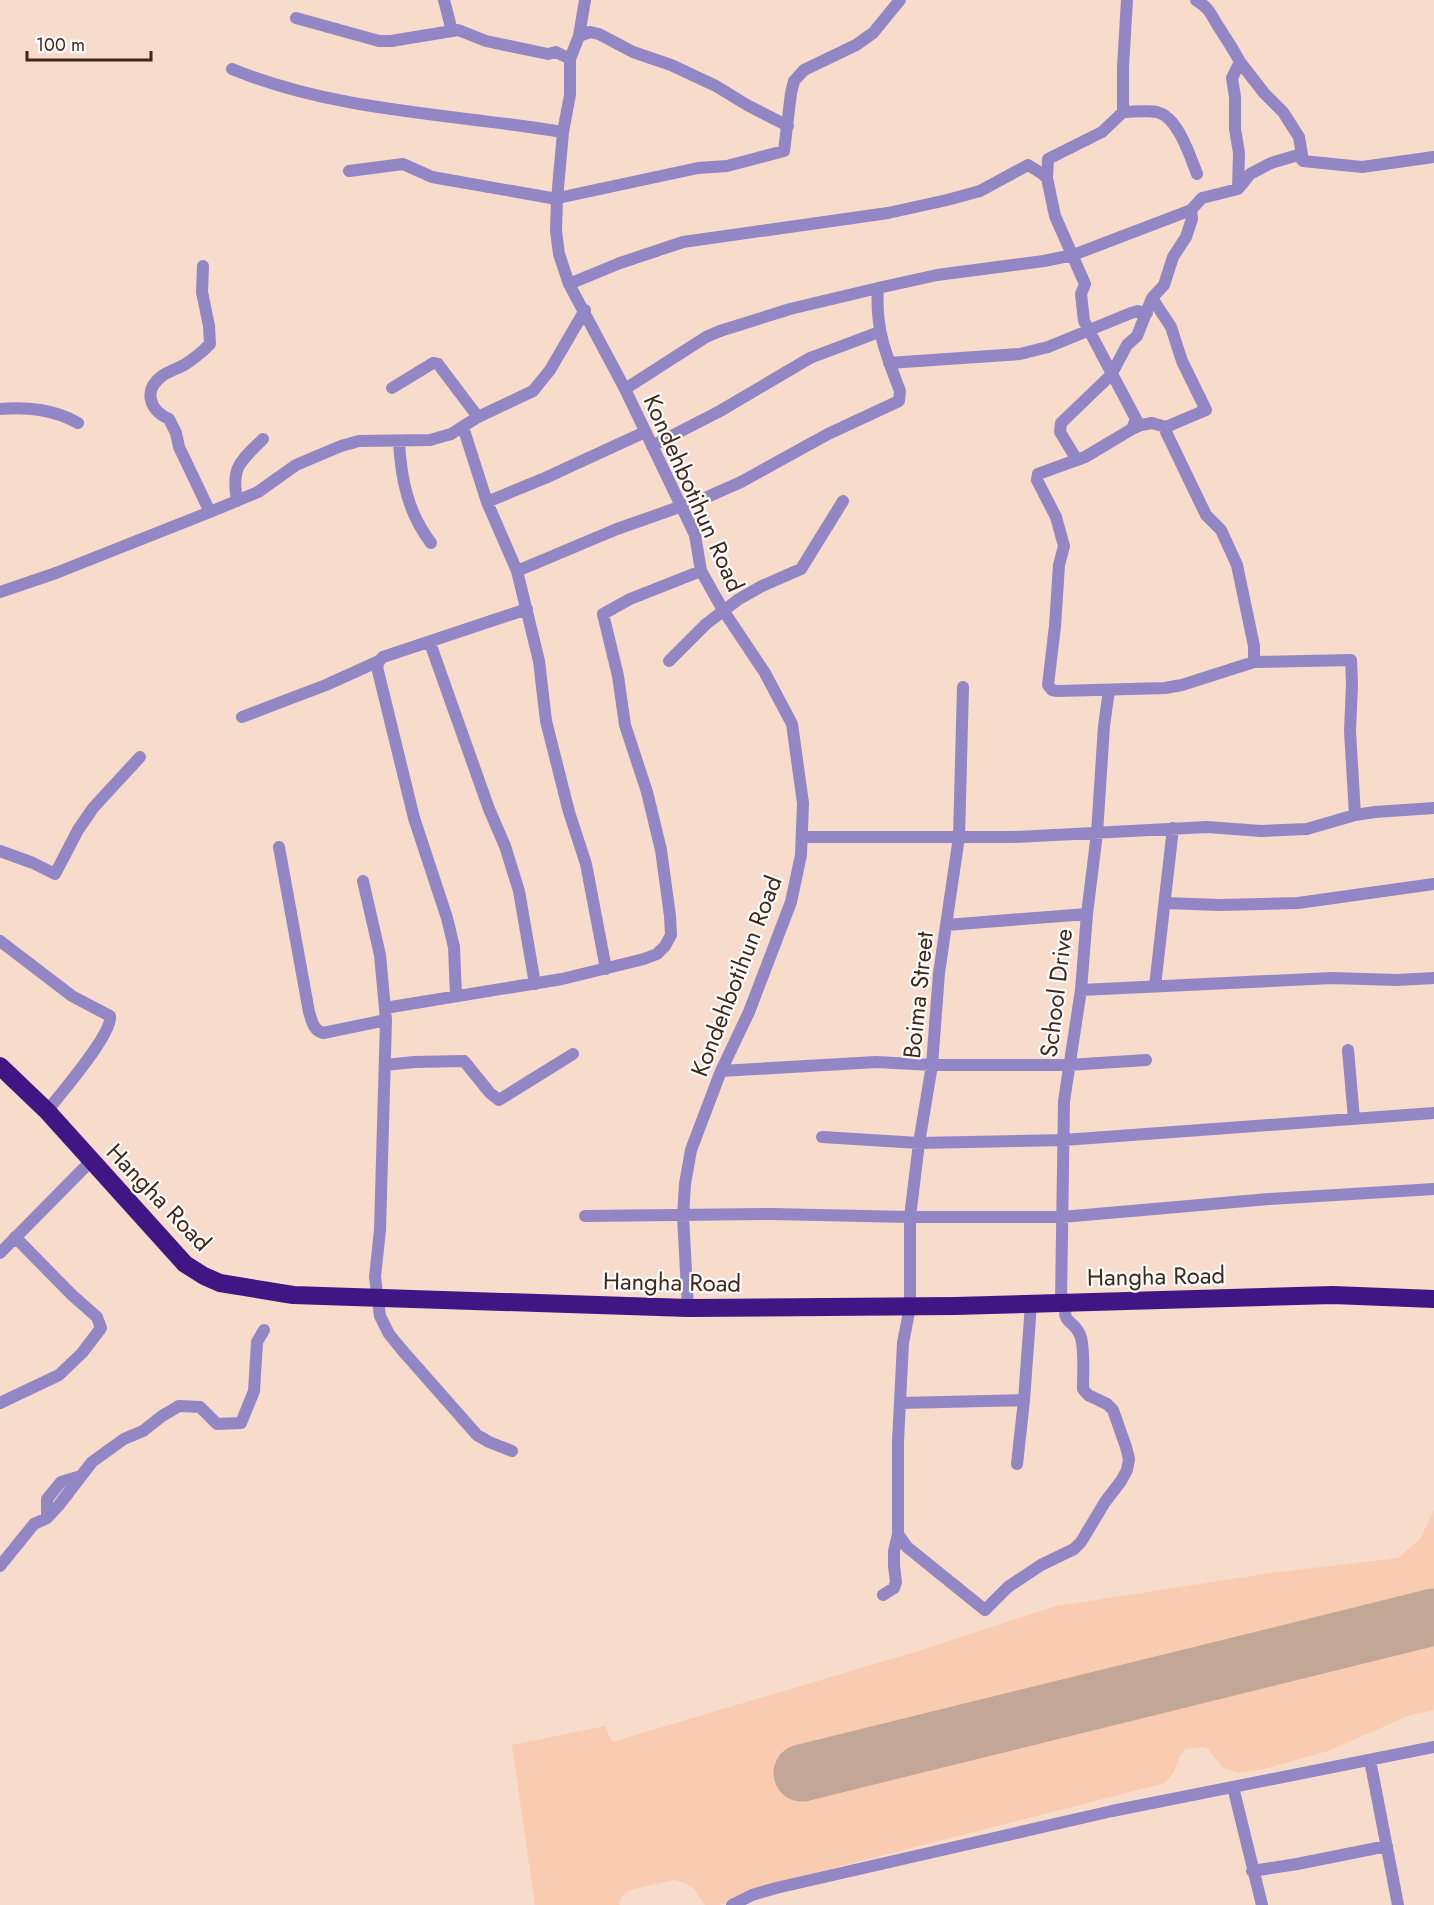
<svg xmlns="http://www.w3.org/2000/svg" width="1434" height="1905" font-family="Jost,sans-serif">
<rect width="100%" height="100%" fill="#f7dbcb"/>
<path fill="#f9ccb1" d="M1434,1510v200l-24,5 -82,36 -64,18 -24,4 -17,-5 -15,-19 -4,-2 -18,2 -6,7 -6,16 -9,11 -398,102 -48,20h-14l-11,-16 -9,-6 -11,-3 -45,10 -7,6 -3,9h-84l-23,-160 93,-19 7,16 306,-91 138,-45 214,-33 128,-15 22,-19z"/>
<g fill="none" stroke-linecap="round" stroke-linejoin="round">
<path stroke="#c2a696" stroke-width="57" d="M802,1773l632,-156"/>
<path stroke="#9286c5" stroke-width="12" d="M444,0l8,31 6,-1 28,11 62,13 8,-2 14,7
M585,0l-6,36 -9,23v36l-7,37 -6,67 -1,32 3,23 10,30 56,105 70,146 6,36 22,39 42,63 27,51 11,79 -2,52 -10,47 -42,110 -28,59 -30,79 -6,34 -2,32 5,92
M1196,0c15,9 15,16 24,29 7,11 14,21 20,33l-8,16 3,19v32l4,24 -1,36
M296,18l83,23h12l61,-10
M579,36l11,-4 9,2 34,18 38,13 45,21 31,19 41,21
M1240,62l24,31 19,19 16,25 4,24
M232,69c104,43 222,45 331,63
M1123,112v-45l4,-67
M349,171l54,-7 29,13 125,22
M1047,178l1,-19 54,-27 21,-20c10,0 24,-2 34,0 21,5 33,44 40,62
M558,198l140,-30 29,-2 57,-15 7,-58 3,-12 10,-11 52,-25 17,-12 27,-33
M203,266l-1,26 7,34 1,18c-8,8 -16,15 -26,21 -7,4 -15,6 -22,11 -19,14 -13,34 7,43l7,14 3,14 31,65
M569,284l51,-21 63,-21 205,-29 59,-13 33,-9 48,-26 13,8 6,5 8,38 30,68 -4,10 3,27 52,98 -4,10
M1152,298l19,29 11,34 24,49 -40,17 -14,-4 -11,2 -9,4 -47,28 -47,17 -1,6 19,37 8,29 -5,19 -4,61 -7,59 4,5 6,1 107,-3 17,-3 72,-23 97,-2 1,24 -2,47 5,84
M889,363l131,-9 28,-7 83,-34 7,-2 9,2
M392,388l41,-25 5,1 40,53
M625,389l81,-52 14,-6 70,-22 88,-21 59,-13 107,-14 29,-6 118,-45 11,-12 36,-9 12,-15 21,-11 27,-8 5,6 59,6 72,-10
M0,409c28,-2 53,0 78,14
M463,427l24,75 30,69 22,90 7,60 23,91 17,52 20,105
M1166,427v5l40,83 15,15 16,35 17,81v16
M399,442c2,37 9,71 32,101
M652,446l68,-35 90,-53 69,-26
M1077,460l-17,-28 1,-9 50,-48 16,-30 10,-9 15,-38 12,-13 9,-28 13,-20 6,-18 -1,-9
M237,501c-6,-35 3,-39 26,-62
M487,502l58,-24 100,-46
M517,571l100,-42 88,-31 36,-16 87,-48 71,-33 1,-10c-14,-37 -25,-62 -22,-103
M0,592l56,-19 154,-61 48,-20 38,-27 45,-19 18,-5 71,-1 21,-6 27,-17 55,-26 17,-21 35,-60
M430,643l59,166 16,37 14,45 16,93
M379,661l-2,6 37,151 33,100 7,29 2,49
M669,661l37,-37 33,-25 23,-13 39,-17 42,-68
M242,717l84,-32 53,-24 4,-4 144,-48
M802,837h212l193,-10 54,4 46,-2 48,-14 20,-3 59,-4
M279,847l30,165c3,9 4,18 14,21l63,-13
M0,851l33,12 22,11 23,-44 15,-22 47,-51
M363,881l17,74 6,65 -6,210 -5,47 5,39 9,18 13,16 75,85 12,7 23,9
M1165,903l55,2 78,-2 136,-19
M946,925l141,-11
M0,941l72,55 38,20c3,17 -50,79 -63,95
M1155,986l18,-158
M1081,990l251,-12 65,2 37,-2
M385,1008l177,-29 82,-20 13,-5 8,-8 6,-11 -1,-19 -9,-66 -14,-58 -22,-67 -7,-49 -15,-62 27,-15 71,-28
M1348,1050l6,69
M385,1065l29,-3 50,-1 26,32 9,7 74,-46
M721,1071l155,-9 56,3h136l78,-5
M822,1137l97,6 145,-3 370,-27
M585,1216l187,-2 138,3h152l207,-18 165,-10
M0,1253l91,-92
M1061,1302l3,-201 17,-111 6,-76 10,-81 7,-107 5,-36
M1024,1400l7,-96
M0,1403l59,-28 23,-22 19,-25 -4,-11 -25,-22 -57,-58
M900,1403l124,-3 -7,64
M47,1518v-19l14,-17 20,-6
M898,1534l9,13 78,63 23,-23 33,-22 33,-16 7,-7 24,-40 16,-21 6,-11 2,-11 -3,-12 -13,-37 -6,-6 -19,-9 -5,-6c0,-13 2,-43 -3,-54 -6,-16 -21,-11 -12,-33
M0,1566l34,-42 13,-6 12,-13 33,-43 32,-23 19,-8 19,-15 17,-10 21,1 17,17 24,-1 13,-32 3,-49 7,-12
M883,1595l11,-7 2,-6 -2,-16v-15l4,-17v-93l5,-98 7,-36v-90l9,-74 13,-78 7,-92 20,-136 4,-150
M1370,1760l28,145
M1233,1787l29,118
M1252,1871l45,-7 90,-18
M732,1905l20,-10 24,-7 336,-77 322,-64"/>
<path stroke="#401584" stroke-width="18" d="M0,1066l47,45 138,153 19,12 16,7 73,12 395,13 267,-2 378,-11 101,4"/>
</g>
<g text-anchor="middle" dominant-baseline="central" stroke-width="4.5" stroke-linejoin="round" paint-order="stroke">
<g font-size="24" fill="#402717" stroke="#fff">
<text transform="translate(694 493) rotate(66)">Kondehbotihun Road</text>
<text transform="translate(736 976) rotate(-69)">Kondehbotihun Road</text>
<text transform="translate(1056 993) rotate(-83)">School Drive</text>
<text transform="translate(918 995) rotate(-84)">Boima Street</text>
<text transform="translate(159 1197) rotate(46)">Hangha Road</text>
<text transform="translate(1156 1276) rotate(-1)">Hangha Road</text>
<text transform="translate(672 1282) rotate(1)">Hangha Road</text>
</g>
</g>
<path d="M27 51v9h124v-9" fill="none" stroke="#402717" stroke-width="3"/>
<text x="36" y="51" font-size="18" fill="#402717" stroke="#ffffff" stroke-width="4.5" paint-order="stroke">100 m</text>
</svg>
